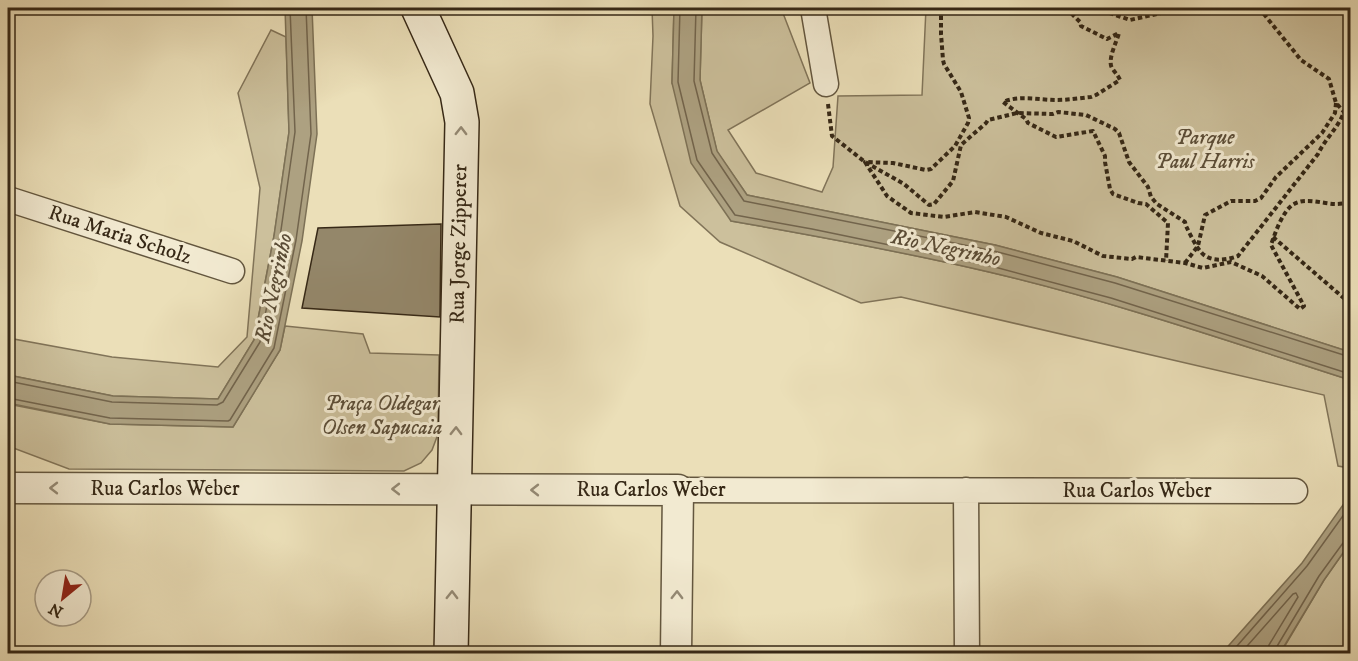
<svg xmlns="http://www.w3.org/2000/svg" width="1358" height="661" font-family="'IM FELL DW Pica',serif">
<rect width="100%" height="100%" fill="#ebdfb8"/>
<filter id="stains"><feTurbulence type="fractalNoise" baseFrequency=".00333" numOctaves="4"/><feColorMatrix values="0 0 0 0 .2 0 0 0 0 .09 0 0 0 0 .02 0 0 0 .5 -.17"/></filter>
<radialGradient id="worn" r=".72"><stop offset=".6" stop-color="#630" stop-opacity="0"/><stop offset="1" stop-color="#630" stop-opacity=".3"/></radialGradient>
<path fill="#ccc09c" stroke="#817459" stroke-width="1.5" d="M652,8h22l-2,75 59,138c86,15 173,31 258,51 123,29 242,70 361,108v88l-12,-2 -14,-71 -423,-98 -40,6 -141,-61 -40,-36 -30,-102 3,-68z
M702,8h79l29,75 -82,47 28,43 66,19 11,-25 5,-71 84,-1 4,-87h424v344l-233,-75 -122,-32 -248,-50 -30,-43 -17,-72z
M271,30l15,7 3,95 -15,104 -20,104 -36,59 -105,-3 -105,-21v-37l104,19 106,10 29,-30 13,-149 -22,-95z
M285,326l78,8 7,19 69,2 -1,79 -6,16 -11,13 -17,8 -335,-2 -61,-23v-42l102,20 123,3 47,-77z
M1350,543v110l-70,1 44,-74z"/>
<path fill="#ada181" stroke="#7d7156" stroke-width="1.5" d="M285,8h27l5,126 -15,107 -22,109 -47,77 -123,-3 -102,-21v-28l105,21 105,3 36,-59 20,-104 15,-104z
M674,8h28l-2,72 17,71 30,44 248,50 122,32 233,75v28c-119,-38 -238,-79 -361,-108 -85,-20 -172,-36 -258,-51l-40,-58 -19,-80z
M1350,495v48l-26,37 -44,73h-58l80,-90z"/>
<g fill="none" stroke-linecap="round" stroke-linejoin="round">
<path stroke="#72644c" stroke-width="1.5" d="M680,8l-2,74 19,78 38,55 77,14 179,37 120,32 239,76
M696,8l-2,73 18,72 32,48 250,50 121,32 235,74
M8,381l104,21 105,3 6,-3 37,-60 20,-105 15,-105 -5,-124
M8,398l102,20 118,3 2,-1 44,-72 22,-108 15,-106 -5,-126
M1230,654l77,-88 43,-60
M1240,654l53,-60 3,-1 2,4 -29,48 -2,9
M1275,654l1,-6 43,-72 24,-33 4,-3h3"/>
</g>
<path fill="#94876a" stroke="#362816" stroke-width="1.5" d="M441,224l-1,93 -138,-9 16,-80z"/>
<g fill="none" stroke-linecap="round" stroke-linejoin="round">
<defs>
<path id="minor" d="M813,8l13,76
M8,199l224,72
M678,490l617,1
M966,490l1,164"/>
<path id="tertiary" d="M8,488l670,2 -2,164"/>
<path id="secondary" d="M418,8l39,85 5,29 -11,532"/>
</defs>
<use href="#minor" stroke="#63563e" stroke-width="27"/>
<use href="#tertiary" stroke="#63563e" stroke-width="33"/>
<use href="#secondary" stroke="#362816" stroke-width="36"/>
<path stroke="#362816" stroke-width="4" stroke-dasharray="4.5 3" stroke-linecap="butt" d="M941,8v26l2,26 1,4 17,28 8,26 -1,5 -13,23 -24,23 -5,1 -33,-7 -28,-1 22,34 24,17 33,4 31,-5 31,5 35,16 32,8 30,15 29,3 4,-2 49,6 18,5 28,-6 31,14 38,33 4,-3 -33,-61c4,-12 12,-35 23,-41 12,-7 29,0 42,0 5,0 10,-1 14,-1
M1066,8l14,14 1,4 26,13 12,-6c-2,8 -12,27 -7,35 3,5 6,7 8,12l-24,15 -5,2c-11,1 -23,3 -35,3 -17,0 -37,-5 -53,2l23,17 2,4 28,14 37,-6 12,25v6l5,27 3,5 25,9 8,1 22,19 -2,38
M1095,8l35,12 31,-7 6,-5
M1259,8l42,52 28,19 7,24 8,9 6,11
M828,104l4,32 33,26 39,22 25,21 5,-1 19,-23 8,-36 25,-22 2,-3 29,-7 36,1 5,-2 28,3 29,14 4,4 10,29 19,25 3,10 6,7 28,18 1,4c4,8 9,19 15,26 9,11 26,8 37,4l80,-102c7,-15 20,-26 26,-42
M1273,237l73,63 4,5
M1185,263l13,-17 7,-31 26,-14h24l6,-3 15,-21 46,-44 13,-20 1,-10"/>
<use href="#minor" stroke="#f2ead1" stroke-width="24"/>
<use href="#tertiary" stroke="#f2ead1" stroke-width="30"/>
<use href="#secondary" stroke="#f2ead1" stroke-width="33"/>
</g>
<defs><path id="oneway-chevron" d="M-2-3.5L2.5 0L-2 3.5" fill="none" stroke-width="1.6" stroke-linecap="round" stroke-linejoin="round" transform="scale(1.5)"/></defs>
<g stroke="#948974">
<use href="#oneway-chevron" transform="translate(461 131) rotate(-89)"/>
<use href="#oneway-chevron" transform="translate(456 431) rotate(-89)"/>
<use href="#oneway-chevron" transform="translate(54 488) rotate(-180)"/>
<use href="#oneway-chevron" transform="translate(396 489) rotate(-180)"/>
<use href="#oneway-chevron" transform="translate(535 490) rotate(-180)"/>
<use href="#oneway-chevron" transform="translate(452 595) rotate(-89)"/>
<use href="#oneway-chevron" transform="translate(677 595) rotate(-89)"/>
</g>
<g text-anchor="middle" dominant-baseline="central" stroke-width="6" stroke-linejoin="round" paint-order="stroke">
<g font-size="21" font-style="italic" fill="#5c4e38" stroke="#f2ead1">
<text x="1205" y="138">Parque<tspan x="1205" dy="24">Paul Harris</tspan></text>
<text x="382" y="404">Praça Oldegar<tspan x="382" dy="24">Olsen Sapucaia</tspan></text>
</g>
<g font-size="21" fill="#362816" stroke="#f2ead1">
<text transform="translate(120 235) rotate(18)">Rua Maria Scholz</text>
<text transform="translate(459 244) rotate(-89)">Rua Jorge Zipperer</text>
<text x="165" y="489">Rua Carlos Weber</text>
<text x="651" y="490">Rua Carlos Weber</text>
<text x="1137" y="491">Rua Carlos Weber</text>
</g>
<g font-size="22" font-style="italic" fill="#5a4c36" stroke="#f2ead1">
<text transform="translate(946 248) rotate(12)">Rio Negrinho</text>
<text transform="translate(274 288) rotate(-78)">Rio Negrinho</text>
</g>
</g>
<rect width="1358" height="661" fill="none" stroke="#ebdfb8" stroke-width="30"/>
<rect x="9" y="9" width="1340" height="643" fill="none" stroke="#362816" stroke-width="3"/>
<rect x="15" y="15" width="1328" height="631" fill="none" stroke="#362816" stroke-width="1.5"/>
<g transform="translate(63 598) rotate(210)"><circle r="28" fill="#f2ead1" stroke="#a79c86" stroke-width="1.5"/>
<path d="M0-4.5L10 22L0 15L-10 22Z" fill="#8f2418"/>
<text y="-9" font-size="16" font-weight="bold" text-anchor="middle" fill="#362816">N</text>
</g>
<rect width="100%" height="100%" filter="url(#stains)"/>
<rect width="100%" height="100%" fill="url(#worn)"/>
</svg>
